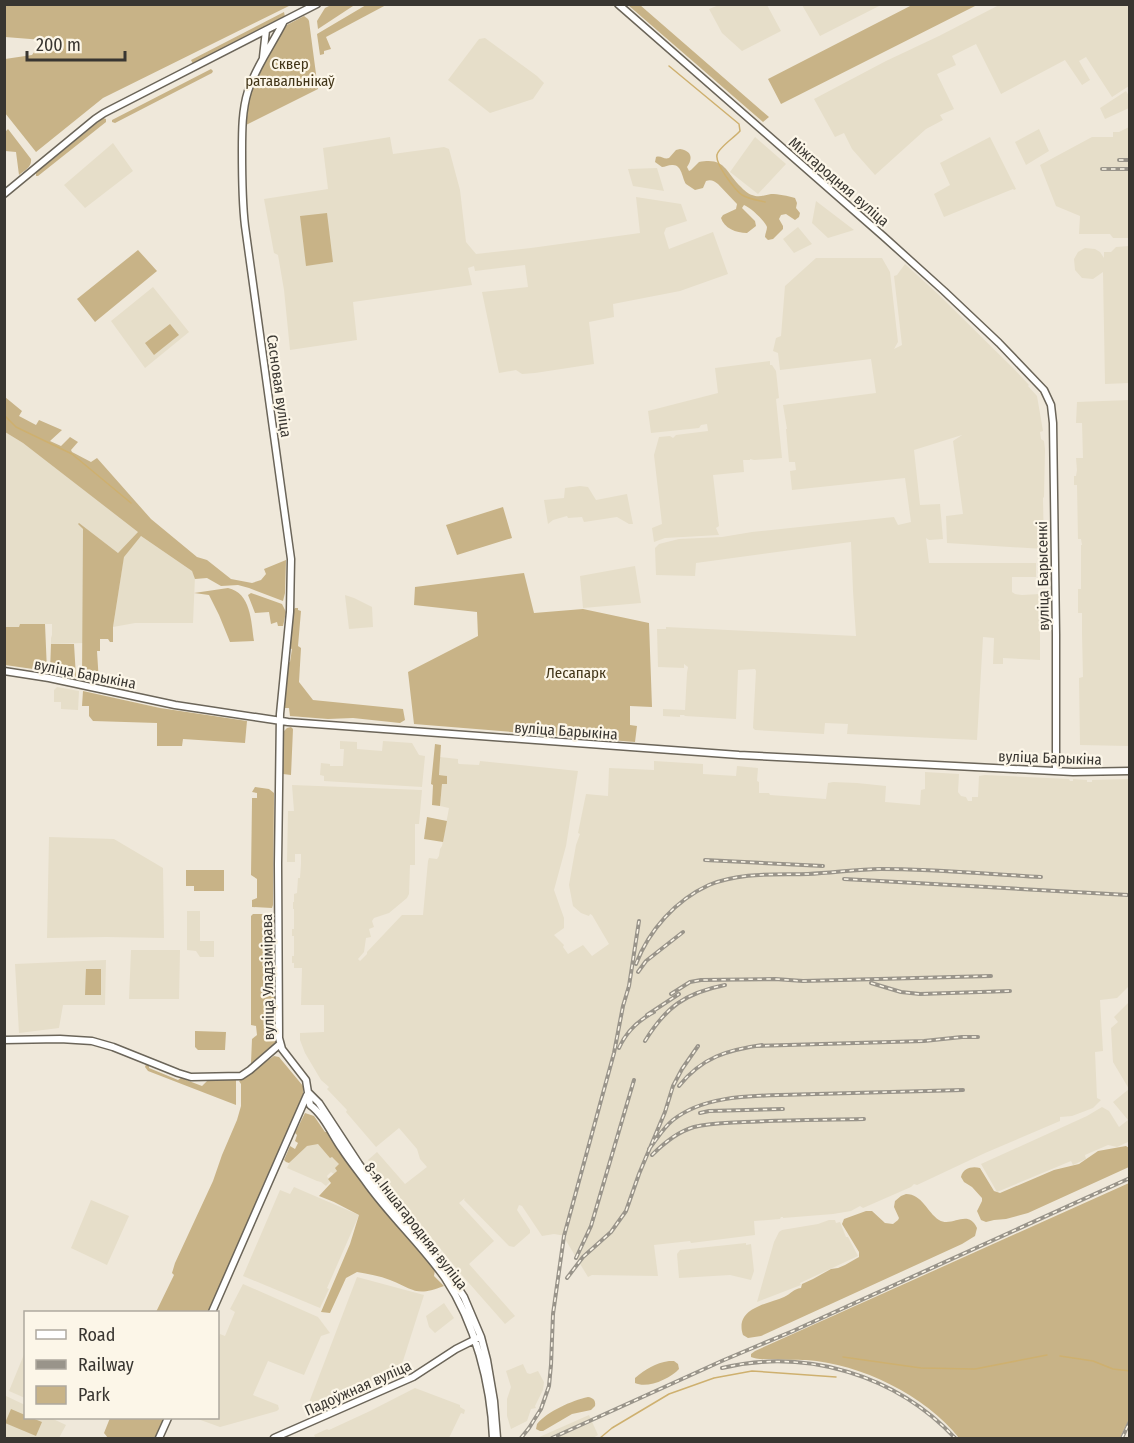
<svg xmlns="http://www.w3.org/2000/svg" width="1134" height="1443" font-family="'Fira Sans Condensed',sans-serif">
<rect width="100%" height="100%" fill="#efe8da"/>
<path fill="#e6dec9" d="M1001,4l128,1v81l-17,11 -26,-40 -7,4 11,19 -8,5 -17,-25 -64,34 -25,-50 -24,12 4,9 -19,9 17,35 -14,6 3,5 -17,9 -51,46 -23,-26 -8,-16 -9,4 -21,-38 72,-38 53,-25z
M719,5h48l14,26 -39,20 -20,-18 -13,-24z
M802,5h79l-61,31z
M485,38l52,38 7,7 -11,16 -43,14 -42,-33 31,-41z
M1126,91l3,5v12l-24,11 -5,-11z
M1129,127v111h-16l-3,-4h-31l1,-18 -24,-10 -16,-41 52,-28h21v-5h6z
M1039,129l10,22 -23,14 -11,-23z
M390,137l3,17 51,-7 5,2 11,41 6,52 10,12 55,-6 109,-15 -4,-36 45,7 6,17 -21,7 -2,5 5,16 44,-17 15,42 -48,17 -67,13 1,13 -25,5 5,42 -59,9 -13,1 -6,-4 -17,3 -17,-81 46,-5 -3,-22 -50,6 -1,-5 -6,2 4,17 -119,17 4,38 -67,10 -6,-60 -6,-35 -4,-2 -10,-54 64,-10 -5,-41z
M755,137l31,27 -28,30 -28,-22z
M990,137l26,52 -2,1 -1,-1 -69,28 -10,-23 16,-9 -10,-22z
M113,143l20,28 -48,37 -21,-23z
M657,168l7,23 -31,-5 -5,-17z
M816,201l38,29 -26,8 -16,-15z
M798,227l14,17 -18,9 -11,-14z
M1129,246v137l-24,1 -2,-112 -10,7 -11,-1 -7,-8 -1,-11 4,-7 7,-4 10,1 5,3 4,6v-6h7l5,-5z
M816,258h66l8,14 8,70 -4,7 8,-4 -8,-69 3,-1 8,-11 34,31 76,75 14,15 -1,1 9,10 6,35 -3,1 1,7 3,2 1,8 -1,48 -1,1 1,51 -97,-6 -1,-27 17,-2 -10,-73 9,-6 -48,15 6,55 20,-1 3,35 -14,1 -3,-2 3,25h107v14h-24v15l3,2 7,1 18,-1v66l-37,-2v6h-10l1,-26 -11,-1 -6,103 -130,-6 1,-10 -23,-1 -1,11 -69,-4 -2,-2 3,-57 -1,-2 -17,1 -2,49 -51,-3 -1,-1h-4v2l-17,-1v-7l22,1 2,-37 1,-6 -4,-3v4l-26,-1 -1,-38h9v-2l190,9 -3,-45 -2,-49 -155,21 -1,13 -39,-1 -1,-27 4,-4 20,-5 43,-2 30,-5 142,-15 4,8 13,-3 -6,-44 -113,12 -2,-19 6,-1 -1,-8h-6l-3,-33h1l-4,-24 93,-12 -5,-34 -91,11 -2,-17 -5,-2 3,-13 5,-2 4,-50z
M153,287l36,45 -44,36 -34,-47z
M770,361v4h2l4,6 3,27 -3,1 6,59 -28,2 -4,-1v1h-7l1,12 -31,3 6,51 -3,2 3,7 -54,3 -11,4 -2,-14 10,-4 -8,-69 5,-18 11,-1 3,2 3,-3 32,-4 -1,-7 -6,1 -2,3 -48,5 -3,-22 70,-18 -3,-25z
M1129,400v346l-49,-1 -1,-67 4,-1 -1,-43v-21h-4v-24h3v-44h1l-1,-6h-3l-1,-54h-3v-9h2l1,-6 -1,-12h7l-1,-35h-6l1,-21z
M5,432l18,11 116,89 -21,21 -39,-29 4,5v114l-32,1v-6l1,-3v-11h-32v3h-15z
M580,486l8,1 8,13 31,-6 6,30h-4l-12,-7 -33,5 -2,-5 -14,1 -1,-2 -14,4 -5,4 -4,-24 20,-2 1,-10z
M141,536l51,35 3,6 -2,46h-58l-22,4 11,-71z
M635,566l6,37 -58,5 -3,-32z
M345,595l9,3 18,9 1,20 -24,2z
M57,687l22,4 -1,19 -17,-1v-7h-7v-12z
M340,741l17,1v7l25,2 1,-10 29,2 7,12 6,1 -3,31 -98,-6v-5l-4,-1 1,-12 9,1v2h13l1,-17h-4z
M440,757l18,2v4l1,1 20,1 1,-4 98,10 -12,75 -12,44 10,28v10l-10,7 10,10 -1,2 5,7 15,-9 9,11 17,-12 -17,-29 -2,-1 -1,2 -8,-3 -8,-7 -4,-21 7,-40 4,-11 -2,-1 8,-39 22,2 1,-28 45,2v-9l49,3v10l33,2 1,-10 21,2 -1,13 2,1v11h10l1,2 56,4 2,-16 5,-1 24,1 29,3 -1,16 35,3 1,-15 4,-1v-17l34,2 -1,18 3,4 5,1 2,4h4v-4h6l1,-21 6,-1 84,4 1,2h3v-2l14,1v2h5v-2l37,-1v207l-12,12 -17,2 3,51 -8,1 2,46 4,2 -8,8 -21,8 -12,1v4l-75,32 -68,32 -3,-1 -3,3 -48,21 -3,-2 -9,5 -18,3 -50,4v-1h-2l-1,2 -26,2 1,14 -64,8 -1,-2 -36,4 4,31 -66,-1 -4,2 -23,-38 1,-3 -12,-2 -12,2 -20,-30 -3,-1 -2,5 13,20v3l-16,14 -5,-1 -45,-46 1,-2 -6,5 35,38 -25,23 46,52 -10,8 -44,-50 -93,-114 9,-8 28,32 22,-17 -7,-8 -3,-10 -18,-21 -23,19 -30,-35 1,-2 -20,-21 2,-2 -8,-7 -16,-27 -5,-13v-7l24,-1v-27h-23l1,-37h-8v-5h-2v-7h2v-20h-2v-7h2v-20h-1v-7h1v-8l3,-1 1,-15h2l1,-14v-10h-6v8h-8l1,-51h6l-2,-26 130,5 -3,34h-4v41h-5l-1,29 -2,4 -18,15 -15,5 -2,3 2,6 -5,2 2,8 -5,1 -2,14 -6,7 2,2 7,-7v-2l35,-37h21l5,-54 1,-3 8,1 2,-3 1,-7 2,-3 7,-38 -9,-2 2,-22 5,-8 -8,-1z
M49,837l65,2 49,29 1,70 -58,-1 -59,1z
M187,911h13v30h14v16h-14l-4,-6 -9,-1z
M131,950h49l-1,49h-50z
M106,960l-1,45h-42l-4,23 -40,5 -4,-69z
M1129,1002v142l-1,-2 -11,5 -9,-2 -23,10 1,4 -13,6 -2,-4 -74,31 -16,-28 106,-48 15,-9 7,4 10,16 9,-7 -15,-18 16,-13 -16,-27 -2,-34 7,-6 -4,-5z
M318,1143l12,14h2l7,7 -2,7 -3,3 -3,-2 -4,4 3,6 -4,4 -5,-4 -4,-1 -30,-13 3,-6 12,-15z
M294,1187l65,28 -32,73 2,1 -9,19 -77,-32 37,-86 10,4z
M91,1200l38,16 -22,49 -36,-17z
M829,1220h6l1,3 4,-1 6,15h2l10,19 -58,27 1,2 -44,17 17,-60 5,-10 3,-2 36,-6z
M746,1243v2l5,-1 3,27 -3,9 -21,-5 -51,3 -2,-24 3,-4z
M357,1277l67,18 -21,66 -2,5 -96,47z
M243,1284l75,33 12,16 -9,3 -17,39 -36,-14 -15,34 25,10 1,4 -2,2 -57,16 -25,-9h23v-78l2,-6 5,2 10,-24 -5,-3z
M444,1303l10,15 -19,15 -6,-6 -3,-11z
M25,1352v46l-16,-7z
M523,1364l4,9 3,1 8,-3 6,11 -1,8 -8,16 1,2 -5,1 -4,12 -16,8 -4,-13v-17l4,-12 -5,-16z
M415,1388l45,17v2l5,3 -1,4 -3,-1 -12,25h-138l4,-1 -1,-2 13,-6 2,1 41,-19z
M6,1396l19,9 1,13h25l15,7 -7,13h-54l-1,-38z
M589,1415l9,20 -5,3h-56z"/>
<path fill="#c8b387" d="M333,4l20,2 -35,23 -1,-8 8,-13z
M914,4l63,1 -196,99 -13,-25z
M4,5l1,-1 286,1 -188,93 -67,54 -31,-39v-54l27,-4 11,-15 -38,-3z
M366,5h20l-60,32 5,12 -7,2v3l-4,1 -3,-21z
M628,5h12l129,112 -6,5z
M284,12l1,5 -92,47 -2,-4z
M304,16l4,3 1,2 9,68 -72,36 3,-25 5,-16 16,-32 15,-26z
M211,69l2,2 -1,2 -97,50 -3,-1v-2z
M103,118l3,1v3l-68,54h-2v-3z
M8,129l23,30c1,8 -6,11 -12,16l-3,-23 -11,-1v-19z
M680,149c12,2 13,9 7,18l2,4 2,-1 8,-8c26,-5 26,9 42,25 3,3 7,7 11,8 7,3 13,0 19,-1 7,0 17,2 24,4l2,5 -1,5 4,5 -1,4 -4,3 -9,-6 -5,1 -2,4 4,7v3l-10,10 -5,1 -3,-3c0,-3 2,-7 2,-10 -2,-6 -17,-20 -23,-22l-2,3 13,13 1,5 -9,7c-11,0 -23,-5 -26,-15l2,-3 13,-6 1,-5 -19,-20c-4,-3 -7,-5 -12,-3l-3,7 -8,2 -9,-6c-4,-6 -4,-20 -14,-19 -4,0 -7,2 -10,2l-7,-5 1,-5c5,-2 8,3 13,1l7,-8z
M327,213l6,49 -27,4 -6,-50z
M138,250l19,21 -62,51 -18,-23z
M170,324l9,11 -25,20 -9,-12z
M5,397l17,14 -3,5 17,9 3,-5 23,10 -12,11 11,5 9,-9 8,5 -7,8 1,2 19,10 6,-4 54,61 46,38 10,3 24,19 21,4 9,-3 5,-6 -2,-5 22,-9 -1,33 -2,8 -34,-13 -11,-3 -17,1 -14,-8 -12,1 -3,-8 -51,-35 -17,21 -11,70v15h-3l-2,-3h-8v12h-3l2,32 -17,-4 1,-150 -5,-5 1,-1 39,30 20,-21 -115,-89 -18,-11z
M503,507l9,31 -55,17 -11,-30z
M524,573l10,40 49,-4 66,14 3,84 -22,-1v19l7,1 -2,16 -221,-18 -6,-52 70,-36 -1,-24 -63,-7 1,-18z
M228,588c23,5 23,33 26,53l-24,1 -11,-27 -10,-20 -15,-2z
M251,593l31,11 4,8 -3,14h-5l-1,-4 -6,2 -2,-12 -14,1 -7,-18z
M295,608h3v2l3,1 -3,35 3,2 -2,34 14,18 90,9 2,11 -5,3 -47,-5 -25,1 -38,-3 -1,-8h-5l4,-45 2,-1 2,-13 -3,-1 4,-37z
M20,624h25l2,47 -42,-6v-38h14z
M51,644h23l2,33 -26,-5z
M83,691l77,17 87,13 -2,22 -62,-4 -1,7h-25v-23l-64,-2 -4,-5v-10h-7z
M291,727l2,2 -2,46 -8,-1 -1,-3 2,-40 3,-3z
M435,744l6,1 -2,30 8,1v8h-5l-2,22 -8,-1 1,-20 -2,-1z
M255,787l14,2 5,4 -1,112 -1,3 -20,-1v-7l5,-2v-19l-6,-4 1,-74v-3h5v-5l-5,-1z
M427,817l20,4 -4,21 -19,-3z
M186,870h38v21h-30v-5h-8z
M253,914h16l6,3v23l-3,3 -4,1 1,7 6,2 1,89 -2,5 -21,17 -2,-1 1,-24 5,-4 -1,-9 -5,-1v-109z
M86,969h15v26h-16z
M195,1031l31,1 -1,18h-27l-3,-3z
M274,1056l5,1 24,29v8l-20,49 -21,44 -13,35 -41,90h-52l18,-37 -2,-2 3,-10 38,-82 9,-26 15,-35 4,-14v-22l-2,-3z
M146,1064h3v4l29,12 3,-2 21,8 7,-7h27v26l-88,-34 -3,-4z
M305,1113l9,3 11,16h2c32,49 70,93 108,138l-1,6 10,10c-28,11 -29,4 -54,-6 -10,-4 -22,-6 -33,-8l-11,6 -16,35 -9,-1 29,-68 9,-29 -25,-13 -15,-6 12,-13 -3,-4 9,-8 -2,-3 4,-4 -7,-7 -2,1 -12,-14 -11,2 -18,17 -3,-1 -2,-2 6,-14 5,3 3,-6 -3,-2 2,-6 -2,-2z
M1126,1146l3,2v19l-101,46 -22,6 -12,1 -8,2 -5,-2 -4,-9 5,-10v-3l-10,-11 -8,-5 -3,-5c2,-9 11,-11 19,-9l14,23 6,2 54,-23 25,-6 19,-13z
M1129,1183l1,234 -10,21h-161c-34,-43 -98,-74 -153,-78 -12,-1 -47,1 -55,-3v-3l4,-3z
M906,1194c16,0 21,18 33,26 13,8 29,-12 38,8l-2,8 -13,8 -201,92 -13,2 -5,-3c-9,-27 25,-31 41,-38 7,-3 9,-8 17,-9l1,-4 11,-5 18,-10 7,-1 7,-3 14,-8v-5l-17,-28 2,-5 22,-8h6l13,12 8,1 5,-4 1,-2 -5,-11 1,-6 6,-5z
M669,1361h5l4,3 1,5c-9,10 -32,20 -44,14v-5c11,-9 20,-15 34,-17z
M588,1397c5,1 8,3 7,9l-4,4 -19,4 -29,17h-3l-4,-2 1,-5c11,-13 34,-23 51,-27z
M11,1409l14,6 1,3h6l10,4 -6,14 -31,-13z
M110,1418h54l-8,20h-48l-4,-5z"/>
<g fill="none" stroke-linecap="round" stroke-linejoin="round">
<path stroke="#ceb06f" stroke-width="1.5" d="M669,66l70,58 1,7c-5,6 -22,17 -23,24 -2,9 18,35 25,40 7,4 15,5 23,7
M4,415l12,12 56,27 59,49
M1060,1356l33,5 20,8 17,2
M843,1357l78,11 54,1 72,-14
M600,1438l12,-10 57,-34 45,-16 38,-7 84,6"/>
<defs>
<path id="major" d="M618,4l265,232 61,55 55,52 45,47 7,15 2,18 3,211v137
M284,21c-12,24 -28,45 -36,70 -6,19 -6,40 -6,60 0,25 0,50 3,75l46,333 -1,53 -10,102 -2,150 1,174 3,11 24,31 4,25c14,10 22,30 32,44 7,11 16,22 24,33 24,34 55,62 79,96 30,45 46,106 48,160
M263,57l3,-27
M4,194l91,-75 9,-6 213,-109
M4,671l45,7 126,27 113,17 451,33 334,17 57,-1
M4,1040l56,-1 32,2 21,6 65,26 13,4 50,-1 9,-6 30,-26
M308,1092l11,11 40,61 14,19 74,88 17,26 17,40 6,23 7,41 3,37
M212,1312l95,-217
M159,1438l9,-20
M274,1438l139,-61 43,-28 22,-11"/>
</defs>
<use href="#major" stroke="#6b6559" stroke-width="9"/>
<use href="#major" stroke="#fff" stroke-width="6"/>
<defs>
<path id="rail" d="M1119,160h11
M1102,169h28
M705,860l118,6
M844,879l284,16
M636,964c13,-34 40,-64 73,-79 32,-13 66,-10 99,-11 25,-1 49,-5 73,-5 53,0 107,5 160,8
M638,972l8,-11 37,-29
M871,983l30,9 19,2 90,-3
M671,994l19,-12 11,-2 74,-1 28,2 188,-5
M647,1015l32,-21
M645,1041c21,-34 40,-48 80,-56
M756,1046l168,-5 38,-4h16
M619,1048c7,-16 20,-28 35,-36
M679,1086c23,-29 49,-36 83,-41
M700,1113l9,-2 74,-2
M649,1149c8,-10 14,-21 24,-29 29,-23 72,-24 107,-25l183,-5
M652,1155c12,-12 25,-23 42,-28 16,-4 33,-4 50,-5 40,-2 80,-2 120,-3
M576,1258l15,-32 43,-146
M567,1278l16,-21 28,-25 15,-21 13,-37 26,-62 8,-26 9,-17 16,-23
M722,1368c84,-20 174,7 233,70
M521,1438l8,-10 12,-19 8,-23 2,-21 2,-51 11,-78 50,-183 9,-47 6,-20 10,-65
M552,1438l172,-78 69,-29 337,-153
M1122,1438l8,-17"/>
</defs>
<use href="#rail" stroke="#99948a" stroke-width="4"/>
<use href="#rail" stroke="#fcf6e8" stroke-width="1.5" stroke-dasharray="4.5" stroke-linecap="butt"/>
</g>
<g text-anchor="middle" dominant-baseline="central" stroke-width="4.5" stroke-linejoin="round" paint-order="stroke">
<g font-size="15" fill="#423518" stroke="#fcf6e8">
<text x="290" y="64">Сквер<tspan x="290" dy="17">ратавальнікаў</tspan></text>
<text x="576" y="673">Лесапарк</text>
</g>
<g font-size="15" fill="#393631" stroke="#fcf6e8">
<text transform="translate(839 182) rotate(41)">Міжгародняя вуліца</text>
<text transform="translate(279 386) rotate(82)">Сасновая вуліца</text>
<text transform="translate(1043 576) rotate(-91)">вуліца Барысенкі</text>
<text transform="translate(85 674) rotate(11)">вуліца Барыкіна</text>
<text transform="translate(566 731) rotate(4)">вуліца Барыкіна</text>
<text transform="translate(1050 758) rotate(2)">вуліца Барыкіна</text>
<text transform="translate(268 977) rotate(-91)">вуліца Уладзімірава</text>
<text transform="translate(416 1226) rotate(52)">8-я Іншагародняя вуліца</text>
<text transform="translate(358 1388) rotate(-24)">Падоўжная вуліца</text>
</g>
</g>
<rect width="1134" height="1443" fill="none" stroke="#393631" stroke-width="12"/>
<rect x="24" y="1311" width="195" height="108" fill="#fcf6e8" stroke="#aea99f" stroke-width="1.5"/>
<rect x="36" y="1330" width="30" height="9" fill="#ffffff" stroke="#aea99f" stroke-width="1.5"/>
<text x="78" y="1341" font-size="18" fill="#393631">Road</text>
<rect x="36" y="1360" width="30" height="9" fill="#99948a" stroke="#aea99f" stroke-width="1.5"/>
<text x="78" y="1371" font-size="18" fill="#393631">Railway</text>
<rect x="36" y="1386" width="30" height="18" fill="#c8b387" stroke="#aea99f" stroke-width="1.5"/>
<text x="78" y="1401" font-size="18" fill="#393631">Park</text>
<path d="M27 51v9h98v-9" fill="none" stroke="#393631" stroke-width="3"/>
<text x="36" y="51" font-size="18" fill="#393631" stroke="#fcf6e8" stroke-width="4.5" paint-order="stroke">200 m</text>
</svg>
